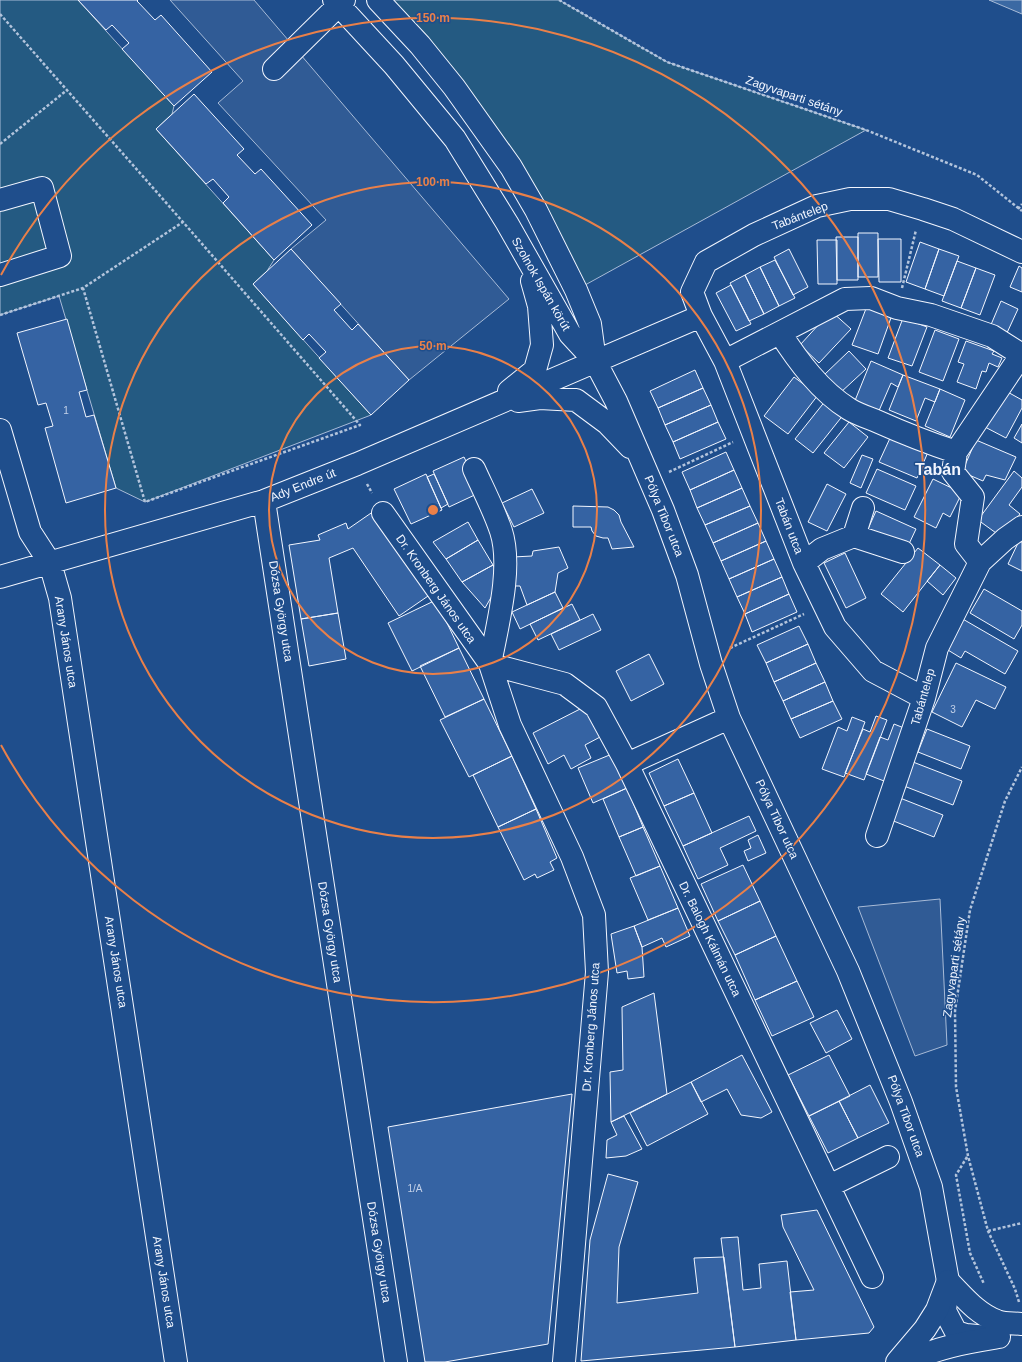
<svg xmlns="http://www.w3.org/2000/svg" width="1022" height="1362" font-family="Helvetica,sans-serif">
<rect width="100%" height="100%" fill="#1f4e8c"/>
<path fill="#245a82" stroke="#a8bbd7" d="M0,0h78l96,106 -2,8 -16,15 118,131 -7,11 -14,13 118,131 -226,87 -29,-14 -57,-192 -59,19z
M378,0h181l108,62 199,68 -290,160 -40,-80z"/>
<path fill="#305b95" stroke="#a8bbd7" d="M170,0h84l255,299 -100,81 -118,-131 35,-29 -108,-117 25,-22z
M940,899l7,146 -32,11 -57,-149z"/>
<path fill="#3b69a3" stroke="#a8bbd7" d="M989,0h33v14z"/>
<path fill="#3563a3" stroke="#f2f6ff" d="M78,0h60l-1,1 18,19 6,-5 51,57 -38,34 -52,-57 7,-6 -17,-18 -6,5z
M194,94l50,55 -7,6 18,19 6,-5 51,56 -38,35 -51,-57 6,-6 -16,-18 -7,5 -50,-55z
M858,233h20v44h-20z
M836,237h22v43h-21z
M878,239h23v43h-22z
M817,240h20v44h-19z
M920,242l19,7 -14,40 -19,-7z
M291,249l50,55 -7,6 18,20 6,-6 51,56 -38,35 -52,-57 7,-6 -17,-18 -6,6 -50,-56z
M789,249l19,38 -15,8 -19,-38z
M939,249l20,7 -15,40 -19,-7z
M775,260l20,38 -16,8 -19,-39z
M957,261l19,7 -15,40 -19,-7z
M1019,266l3,2v24l-12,-5z
M760,267l19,39 -15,8 -19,-39z
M976,268l19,7 -15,40 -19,-7z
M745,275l19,39 -15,7 -19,-38z
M731,285l20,39 -15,7 -20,-38z
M1001,301l17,8 -12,26 -16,-8z
M867,306l25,9 -14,39 -26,-9z
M831,311l20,18 -32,34 -19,-18z
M903,318l24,9 -15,39 -24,-8z
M67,319l20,71 -8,2 7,25 8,-2 22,73 -50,15 -21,-75 8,-2 -7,-23 -8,2 -21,-72z
M935,330l24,9 -16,42 -24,-9z
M966,341l28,10 -2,3 10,4 -4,9 -9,-4 -3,9 -4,-1 -6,18 -19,-7 7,-18 -6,-2z
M849,351l17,18 -26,24 -16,-18z
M871,361l32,14 -5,12 -7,-4 -13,30 -24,-10z
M695,370l8,18 -45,20 -8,-17z
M903,375l37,14 -5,13 -10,-4 -9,23 -27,-11z
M794,377l24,18 -30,39 -24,-18z
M703,388l8,17 -46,20 -7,-17z
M940,389l25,11 -15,37 -25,-11z
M1004,390l18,10v8l-16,30 -21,-11z
M826,400l18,14 -31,39 -18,-14z
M711,405l7,17 -45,20 -8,-17z
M718,422l8,17 -46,20 -7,-17z
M849,422l19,15 -24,31 -20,-15z
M1022,424v19l-8,-5z
M891,436l37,16 -11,26 -38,-16z
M976,440l40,17 -11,23 -19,-5 -3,6 -21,-9z
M726,452l8,18 -44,20 -8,-18z
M862,455l11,4 -12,29 -11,-5z
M464,457l17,35 -32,15 -16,-36z
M877,469l39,17 -11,24 -39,-17z
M734,470l8,18 -45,20 -7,-18z
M1014,471l8,7v9l-13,18 11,9 -17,24 -25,-18z
M426,474l16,36 -31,14 -17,-35z
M434,474l14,30 -7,4 -14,-31z
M933,479l29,14 -12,24 -7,-4 -7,15 -22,-11z
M827,484l19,10 -19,37 -19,-9z
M742,488l8,18 -45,19 -8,-17z
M532,489l12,24 -30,14 -12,-24z
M573,506l35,1 6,3 5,5 2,7 13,25 -22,2 -4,-11h-5l-7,-2 -4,-5 -1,-4h-18z
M750,506l8,17 -45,20 -8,-18z
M374,511l57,83 -32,22 -46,-68 -24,10 9,55 -37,6 -12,-74 31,-5 -2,-5 28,-12 2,6z
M876,511l40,18 -8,17 -40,-17z
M468,522l10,18 -32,19 -13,-17z
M758,523l8,18 -45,20 -8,-18z
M478,540l15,25 -31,17 -16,-23z
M766,541l8,18 -45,20 -8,-18z
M1019,541l3,1v29l-14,-7z
M559,547l9,21 -10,5 -3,19 -28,13 -7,-19h-6l-1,-29 19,-1 1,-5z
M918,548l22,17 -37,47 -22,-18z
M845,553l21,45 -20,10 -22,-45z
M774,559l8,18 -45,20 -8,-18z
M493,565l8,15 -16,28 -23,-26z
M940,565l16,13 -13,17 -16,-14z
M782,577l7,17 -44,20 -8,-17z
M984,589l38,22v14l-8,14 -44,-26z
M555,592l8,16 -43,21 -8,-17z
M789,594l8,18 -45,20 -7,-18z
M436,600l23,48 -47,23 -24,-48z
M572,604l8,16 -42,20 -8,-16z
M338,613l8,46 -37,7 -8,-47z
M593,614l8,16 -42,20 -8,-16z
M961,618l57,33 -13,23 -40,-23 -4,7 -18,-11z
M799,626l9,18 -42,19 -9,-18z
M808,644l8,19 -42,19 -8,-19z
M459,648l25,51 -39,18 -25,-51z
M649,654l15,30 -33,17 -15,-30z
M816,663l9,19 -42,19 -9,-19z
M956,663l50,24 -11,22 -19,-9 -14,27 -30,-15z
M825,682l8,19 -42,18 -8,-18z
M484,699l28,57 -43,21 -29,-57z
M833,701l9,18 -42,19 -9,-19z
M586,706l16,30 -17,9 6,13 -20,11 -7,-14 -16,9 -15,-31z
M876,716l11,4 -23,60 -19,-7 18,-44 7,3z
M852,717l13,5 -21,55 -22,-8 16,-42 9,4z
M894,724l10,4 -20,53 -18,-7 14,-37 8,3z
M927,729l43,17 -9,23 -43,-17z
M612,754l15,34 -34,15 -15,-35z
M512,756l24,53 -38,18 -25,-52z
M678,759l16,34 -30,13 -15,-33z
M913,762l49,19 -9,24 -49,-19z
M627,788l16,39 -24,10 -16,-38z
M694,793l18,40 -29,13 -19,-40z
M900,798l43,17 -9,22 -43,-17z
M536,809l21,49 -7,4 4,8 -17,8 -2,-4 -11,6 -26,-53z
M749,816l7,15 -36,17 8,17 -30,14 -15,-33z
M643,827l17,39 -24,10 -17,-39z
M758,835l8,18 -18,8 -4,-10 7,-3 -3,-8z
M743,865l17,36 -42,20 -17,-37z
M660,866l18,42 -30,12 -18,-42z
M760,901l16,35 -41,19 -17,-34z
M678,908l12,28 -24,11 -4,-9 -20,9 -8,-21z
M634,926l8,21 2,30 -16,2 -1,-8 -10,2 -6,-39z
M776,936l21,45 -42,19 -20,-45z
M797,981l17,36 -42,19 -17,-36z
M654,993l13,101 -56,28 -1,-50 13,-2 -1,-63z
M837,1010l15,29 -26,14 -16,-30z
M742,1055l30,57 -11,6 -20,-3 -14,-26 -26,13 -10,-20z
M829,1055l21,41 -41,20 -21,-41z
M691,1082l17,32 -61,32 -17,-33z
M870,1085l19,38 -31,15 -19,-37z
M572,1094l-24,250 -103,18h-20l-37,-235z
M839,1101l19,37 -30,15 -19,-37z
M624,1116l18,33 -16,7 -20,2 1,-18 10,-5 -6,-13z
M608,1174l30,8 -19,65 -2,56 81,-10 -4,-35 30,-1 11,90 -154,14 9,-121z
M817,1210l57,117 -5,6 -73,7 -6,-48 24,-2 -31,-63 -2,-12z
M738,1237l5,53 18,-2 -2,-24 28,-3 9,79 -61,7 -14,-109z"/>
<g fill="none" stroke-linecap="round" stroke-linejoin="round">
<defs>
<path id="minor" d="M334,0l60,65 61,74 52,84 63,111 25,27 21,40 47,109 24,65 24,89 18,54 119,253 53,131 30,85 17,94 -3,30 11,21 10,3 22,2
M378,0l42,45 34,42 57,80 25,43 40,80 14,34 5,37
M274,69l70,-69
M0,200l42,-12 18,68 -60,19
M780,333c18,28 40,58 69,76 8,5 17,8 25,11 27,12 54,23 82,32
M725,361l120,-62 26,-1 26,10 34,7 61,21 30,19
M509,391l26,-21 7,-25 -3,-39 -7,-25
M518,401l22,-3 36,2 31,23 23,24
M0,430l30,102 20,31 10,35 116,764
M474,469c9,20 20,41 27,62 12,37 -4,95 -11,133
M264,501l132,861
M383,513l107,151 20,61 62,132 22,58 3,57 -33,390
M854,536l9,-28
M980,562l-14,-18 7,-47 -20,-25 3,-20 66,-98
M804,563l18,-14 32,-13 49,16
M0,577l264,-76 93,-37 344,-148
M490,664l75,20 31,23 31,57 245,513
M924,698l-51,-27 -38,-44 -31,-64 -79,-202 -24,-45 -9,-24 14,-30 48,-27 63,-29 33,-7h39l34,10 30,10 69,33
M627,764l102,-46
M877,836l47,-138 13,-50 43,-86 25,-23 17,-12
M829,1186l59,-29"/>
<path id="major" d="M897,1362l28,-33 12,-19 11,-29c15,15 29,33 49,40 7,3 17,2 25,3
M909,1362c27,-15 60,-20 90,-25"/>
</defs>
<use href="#minor" stroke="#f2f6ff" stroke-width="24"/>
<use href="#major" stroke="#f2f6ff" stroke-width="24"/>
<path stroke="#b3c4dc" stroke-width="2.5" stroke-dasharray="3 2" stroke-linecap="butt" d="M559,0l108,62 199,68 111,45 45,36
M0,14l183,208 177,203 -215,77 -62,-214
M0,144l67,-54
M1018,209l4,-5
M902,288l14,-58
M0,315l83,-27 100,-66
M669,472l64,-30
M367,484l5,9
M730,648l74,-34
M967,1157l-11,18 14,78 14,31
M988,1231l34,-8
M1019,1302l-4,-13 -27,-58 -20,-75 -12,-69 -1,-76 15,-101 35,-109 17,-34"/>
<use href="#minor" stroke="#1f4e8c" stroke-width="22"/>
<use href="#major" stroke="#1f4e8c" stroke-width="22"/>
</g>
<g fill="none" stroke="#ea8049" stroke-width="2">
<circle cx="433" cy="510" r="164"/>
<circle cx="433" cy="510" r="328"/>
<path d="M1 275A492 492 0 1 1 1 745"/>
</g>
<g text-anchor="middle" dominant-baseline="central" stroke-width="3" stroke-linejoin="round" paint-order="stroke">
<g font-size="10" fill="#c3d1e8">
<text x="66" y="410">1</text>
<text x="953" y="709">3</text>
<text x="415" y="1188">1/A</text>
</g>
<g font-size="12" fill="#f2f6ff" stroke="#1f4e8c">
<text transform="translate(794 96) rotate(19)">Zagyvaparti sétány</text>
<text transform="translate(800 216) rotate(-21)">Tabántelep</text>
<text transform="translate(541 284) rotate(60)">Szolnok Ispán körút</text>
<text transform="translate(303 485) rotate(-22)">Ady Endre út</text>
<text transform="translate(664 516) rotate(68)">Pólya Tibor utca</text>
<text transform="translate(789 526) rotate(69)">Tabán utca</text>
<text transform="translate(436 589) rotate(55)">Dr. Kronberg János utca</text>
<text transform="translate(281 611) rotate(81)">Dózsa György utca</text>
<text transform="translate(66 642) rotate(81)">Arany János utca</text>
<text transform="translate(923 697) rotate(-74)">Tabántelep</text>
<text transform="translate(777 819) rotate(65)">Pólya Tibor utca</text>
<text transform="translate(330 932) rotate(81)">Dózsa György utca</text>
<text transform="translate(710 939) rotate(64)">Dr. Balogh Kálmán utca</text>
<text transform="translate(116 962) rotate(81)">Arany János utca</text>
<text transform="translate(954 967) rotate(-82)">Zagyvaparti sétány</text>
<text transform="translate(591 1027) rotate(-86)">Dr. Kronberg János utca</text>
<text transform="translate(906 1116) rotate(70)">Pólya Tibor utca</text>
<text transform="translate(379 1252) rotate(81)">Dózsa György utca</text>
<text transform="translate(164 1282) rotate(81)">Arany János utca</text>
</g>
<g font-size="16" font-weight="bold" fill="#f2f6ff" stroke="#1f4e8c">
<text x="938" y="469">Tabán</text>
</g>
</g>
<circle cx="433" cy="510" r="6" fill="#ea8049" stroke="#1f4e8c" stroke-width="2"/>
<g font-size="12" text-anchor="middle" font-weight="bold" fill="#ea8049" stroke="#1f4e8c" stroke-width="3" stroke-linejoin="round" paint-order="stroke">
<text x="433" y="22">150 m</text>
<text x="433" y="186">100 m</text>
<text x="433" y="350">50 m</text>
</g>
</svg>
